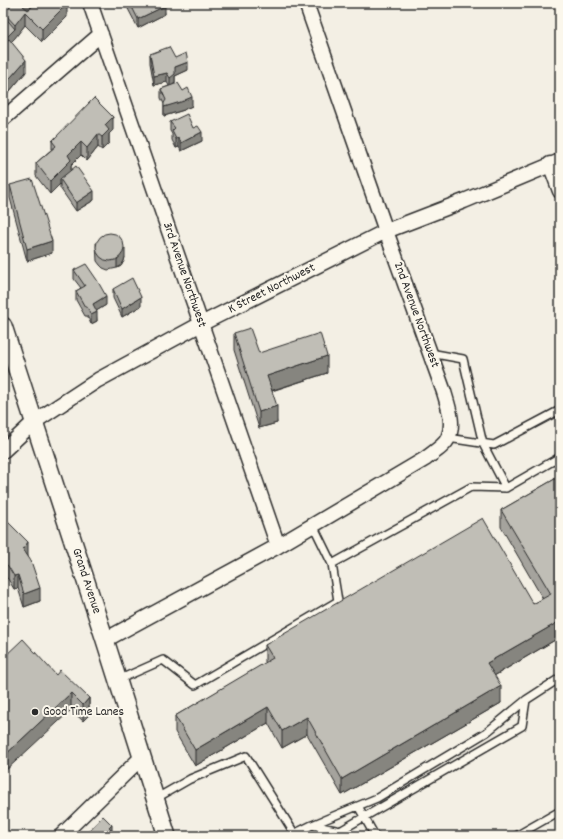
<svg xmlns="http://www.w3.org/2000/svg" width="563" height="839" font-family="Dekko,sans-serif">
<rect width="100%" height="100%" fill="#f3efe4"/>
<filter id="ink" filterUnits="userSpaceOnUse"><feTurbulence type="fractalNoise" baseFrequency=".025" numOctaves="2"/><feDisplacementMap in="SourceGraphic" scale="8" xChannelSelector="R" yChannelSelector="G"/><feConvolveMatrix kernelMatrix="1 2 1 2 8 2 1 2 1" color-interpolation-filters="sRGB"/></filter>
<g filter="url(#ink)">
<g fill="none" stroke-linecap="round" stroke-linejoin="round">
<defs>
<path id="service" d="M430,353l33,6 20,85 23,44 54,-31
M448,438l46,7 66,-35
M332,564l139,-77 35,1
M118,680l45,-20 32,25 143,-84 -6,-37 -19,-39
M155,799l35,-20 56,-23 50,80
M358,806l17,30
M312,825l28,6 182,-105 4,-26
M290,836l22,-11 65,-27 110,-66 39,-32 34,-22
M516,836l44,-25"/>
<path id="minor" d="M90,3l188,543
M3,119l98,-85
M550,164l10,27
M3,451l31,-29 64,-42 103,-56 185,-93 78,-30 96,-40
M105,640l173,-94 147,-87c6,-5 20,-13 23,-21 7,-14 0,-32 -4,-46l-58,-161 -80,-228
M61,836l81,-79"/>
<path id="tertiary" d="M3,326l102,314 62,196"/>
</defs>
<use href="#service" stroke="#2b2b2b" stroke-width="10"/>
<use href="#minor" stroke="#2b2b2b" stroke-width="17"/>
<use href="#tertiary" stroke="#2b2b2b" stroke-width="20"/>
<use href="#service" stroke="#fbf7ec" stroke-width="7"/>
<use href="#minor" stroke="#fbf7ec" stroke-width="14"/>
<use href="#tertiary" stroke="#fbf7ec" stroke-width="17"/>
</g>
<path fill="#a5a39d" stroke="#2b2b2b" d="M3,3h28v5l36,9 -25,25 -17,-17 -14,16 15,31 -23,27 1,-82v-4l-1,-2z
M125,3h38l2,11 -27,14z
M150,54l25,4 13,12 -13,6v7l-2,2 19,21 -7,3 -1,1 -20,6v-12l-3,-6v-9l8,-3 -2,-4 -13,3 -4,-22z
M170,122l23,6 9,13 -21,10 -2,-4 -3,1 -4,-8v-6l-2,-3z
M113,130l-4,4v9l-7,7 -4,-3 -11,14 -6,-6 -10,10v5l23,30 -18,11 -16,-23v-4l-10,10 -14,-18v-13l16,-14v-8z
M10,185l42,68 -25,8 -17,-63z
M96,243l29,14 -1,4 -3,5 -4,2 -9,2 -5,-2 -3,-3 -3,-4z
M74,270l32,35 -10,6 1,10 -6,3 -4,-8h-2l-9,-16v-9l5,-3 -7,-9z
M113,289l28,17 -19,11 -9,-19z
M234,333l25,20 68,20 -55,18 5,32 -18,5 -25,-78z
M560,476v161l-66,39 7,27 -159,92 -35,-61 -25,14 -14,-25 -73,43 -20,-34v-16l91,-53 -1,-1v-17l268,-41 10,-5 -42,-72v-17z
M3,517l25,38v1l12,45 -16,6 -6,-19 -4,1 -6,-10 -5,-5z
M56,675l33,23v17l-6,6 -12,-11z"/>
<path fill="#86857f" stroke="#2b2b2b" d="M26,3h5v9h-6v13l-10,13 -12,12v-9l12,-12v-4l8,-19z
M67,4v13l-25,25v-13z
M165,6v8l-27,14v-9z
M26,60v12l-23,27v-13z
M188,62v8l-13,6v7l-5,4v-9l5,-11z
M167,73v9l-13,3v-9z
M192,97v9l-7,3 -1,1 -20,6v-9z
M113,117v13l-4,4v9l-7,7v-13l3,-12z
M202,132v9l-21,10v-8z
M98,134v13l-11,14v-13z
M179,138v9l-3,1v-9z
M81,142v13l-10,10v8l-11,6v5l-10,10v-13l18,-26z
M94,191v9l-18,11v-8z
M52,241v12l-25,8v-12z
M125,248v9l-1,4 -3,5 -4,2v-8z
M106,296v9l-13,8v-9z
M141,297v9l-19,11v-8z
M97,312v9l-6,3v-9z
M327,356v17l-60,19v-16z
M277,406v17l-18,5v-16z
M28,542v13l-5,7v-13z
M18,575v13l-4,1v-13z
M40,588v13l-16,6v-13z
M560,621v16l-73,43v-17z
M501,686v17l-159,92v-16z
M71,693v17l-68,63v-16z
M89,698v17l-6,6v-16z
M268,707v16l-73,43v-16z
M307,717v17l-25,14v-17z
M112,825v11l-3,-8z"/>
<path fill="#c0beb6" stroke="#2b2b2b" d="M7,3h19l-3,3 5,4 9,-7h30v1l-25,25 -17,-17 -10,13 -11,-12 6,-7z
M130,3h33l2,3 -27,13z
M3,15l12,14 -12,12z
M9,39l17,21 -23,26v-41z
M169,47l6,11 11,-5 2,9 -13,5v7l-5,4 -3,-5 -13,3 -4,-22z
M178,83l5,8 5,-3 4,9 -7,3 -1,1 -20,6v-4l2,-3 -5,-11z
M94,98l19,19 -8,8 4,5 -7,7 -4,-3 -11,14 -6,-6 -13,13 3,5 -21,21 -14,-18 20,-17 -4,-5z
M187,114l6,14 5,-2 4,6 -21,11 -2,-5 -3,1 -4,-8 3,-3 -5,-6z
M76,166l18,25 -18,12 -16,-24z
M32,179l20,62 -25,8 -17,-64z
M96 247a14 14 0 1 1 28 0a14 14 0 1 1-28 0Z
M86,264l11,16 9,16 -13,8 4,8 -6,3 -4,-8h-2l-9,-16 9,-5 -11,-16z
M132,278l9,19 -19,12 -9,-20z
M250,328l9,25 61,-20 7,23 -60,20 10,30 -18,6 -25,-79z
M560,476v145l-73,42 14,23 -159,93 -35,-62 -25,14 -14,-24 -73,43 -20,-34 98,-58 -8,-13 218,-127 50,86 18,-10 -50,-84z
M3,517l25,25 -5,7 8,12 9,27 -16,6 -6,-19 -4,1 -6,-10 -5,-5z
M23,639l33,36 4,-5 29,28 -6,7 -12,-12 -68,64v-99z
M103,816l9,9 -3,3 8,8h-33z"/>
</g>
<circle fill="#2b2b2b" stroke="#fbf7ec" stroke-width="1.5" cx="35" cy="712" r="4"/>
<g text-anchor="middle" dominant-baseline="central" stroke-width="4" stroke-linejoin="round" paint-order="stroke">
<g font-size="13" fill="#2b2b2b" stroke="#fbf7ec">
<text transform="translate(184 275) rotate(71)">3rd Avenue Northwest</text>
<text transform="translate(272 289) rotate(-27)">K Street Northwest</text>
<text transform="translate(416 315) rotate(70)">2nd Avenue Northwest</text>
<text transform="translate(86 581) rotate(72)">Grand Avenue</text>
</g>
<g font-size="13" fill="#2b2b2b" stroke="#fbf7ec" text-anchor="start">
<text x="43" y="712">Good Time Lanes</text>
</g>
</g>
<rect width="563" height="839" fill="none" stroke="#fbf7ec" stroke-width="16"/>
<rect x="8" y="8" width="547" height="823" fill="none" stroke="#2b2b2b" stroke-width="1.5" filter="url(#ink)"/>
</svg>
